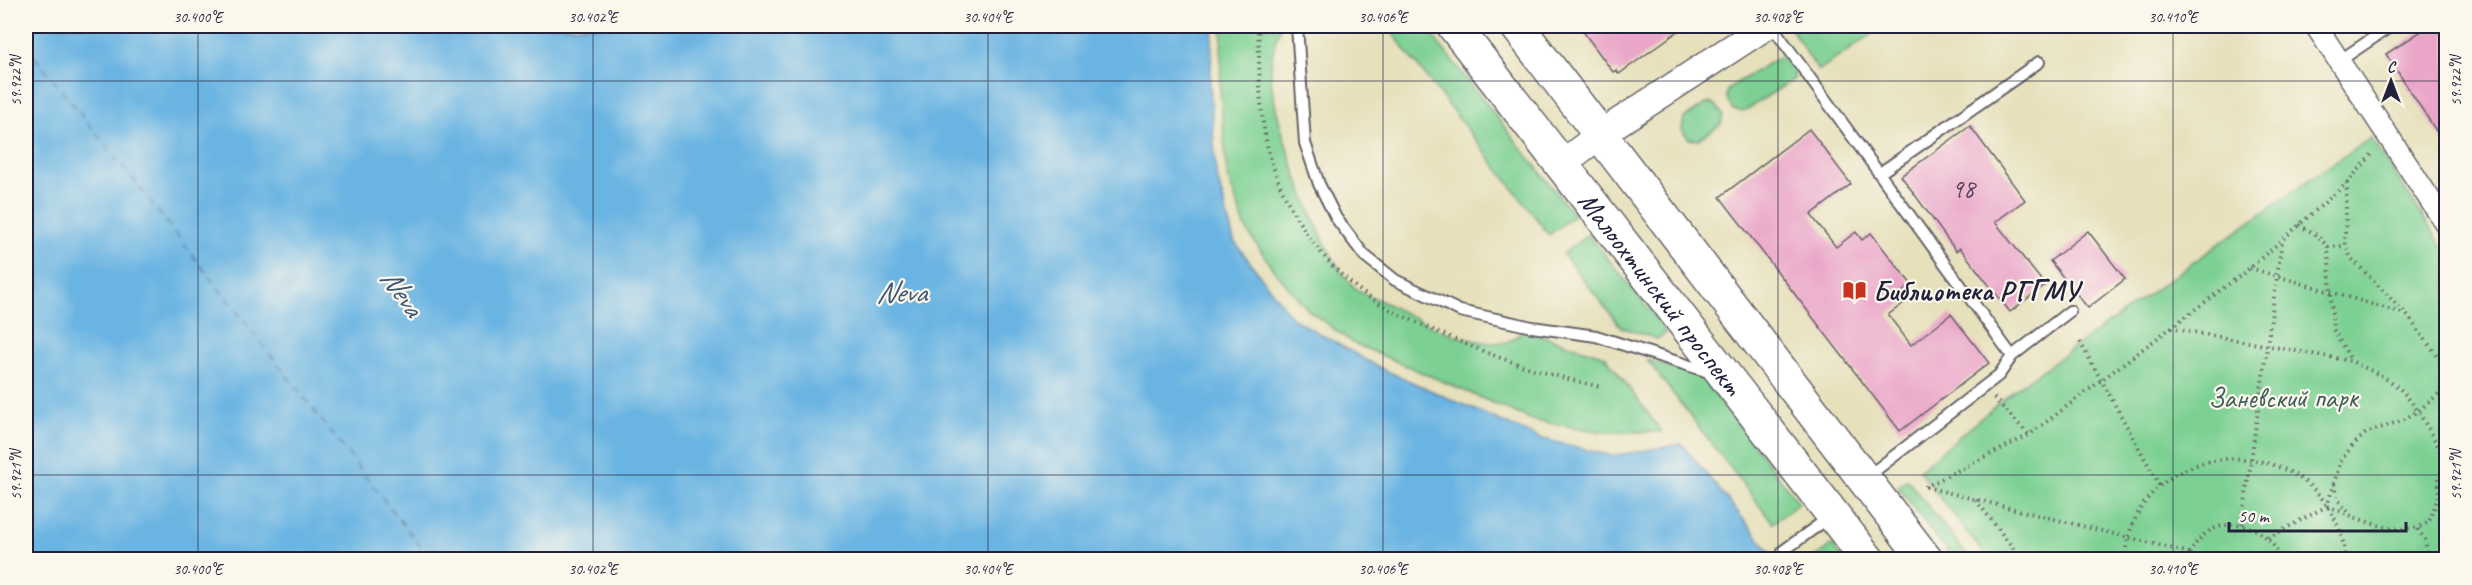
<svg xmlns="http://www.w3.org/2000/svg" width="2472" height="585" font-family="Caveat,sans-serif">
<rect width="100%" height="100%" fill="#fbf7ec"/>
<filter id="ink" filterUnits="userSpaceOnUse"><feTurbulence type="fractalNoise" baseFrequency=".0167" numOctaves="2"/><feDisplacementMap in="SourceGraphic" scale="12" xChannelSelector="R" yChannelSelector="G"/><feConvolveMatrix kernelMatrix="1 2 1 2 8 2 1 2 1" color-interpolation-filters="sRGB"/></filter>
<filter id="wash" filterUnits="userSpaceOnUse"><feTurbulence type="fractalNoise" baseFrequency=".008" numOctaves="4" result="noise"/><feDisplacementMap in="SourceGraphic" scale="24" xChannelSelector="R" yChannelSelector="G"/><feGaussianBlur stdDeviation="1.35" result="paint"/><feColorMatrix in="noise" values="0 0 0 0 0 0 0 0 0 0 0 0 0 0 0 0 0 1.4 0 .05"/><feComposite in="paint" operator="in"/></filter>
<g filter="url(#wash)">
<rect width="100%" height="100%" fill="#e6e0bb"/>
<path fill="#7bd093" stroke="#4e7967" stroke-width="1.5" d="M1222,26h59c-9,21 -13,44 -8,67 9,49 47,162 83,196 7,5 17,8 25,12 32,16 79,42 115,42 11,1 21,-5 27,-13l82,26 57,76h-58l-69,-11 -182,-78 -45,-33 -35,-41 -27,-40 -19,-54 -7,-87z
M1387,26h38l149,189 -25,20z
M1792,26h92l-66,45 -28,-44z
M1779,57l9,1 7,12 -1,9 -51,33 -11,-3c-5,-9 -8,-13 -2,-22z
M1711,103l5,2 7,10 -2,9 -23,16 -9,-1 -7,-9 2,-12 22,-14z
M2371,138l75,114v307h-458l-69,-89 94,-79 307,-219z
M1588,234l76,94 1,6 -8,5 -36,-12 -58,-73z
M1647,360l34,9 21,9 97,125 -26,20z
M1907,479l63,80h-17l-55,-72z
M1832,545l11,14h-31z"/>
<path fill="#69b4e2" stroke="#466b8e" stroke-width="1.5" d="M26,26h1187l-3,60 6,87 18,68 58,77 90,51 157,69 73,18 70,-12 94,115h-1750z"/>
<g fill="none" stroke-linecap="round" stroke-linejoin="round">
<path stroke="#3b5575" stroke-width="1.5" stroke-dasharray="8 6" stroke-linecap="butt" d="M26,46l110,137 295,377"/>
</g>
<g id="blocks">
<path fill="#eaa6c9" d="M1579,26h106l-66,48 -3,-4 -3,2z
M2429,26h17v120l-60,-92z
M1970,126l55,74 -30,22 50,63 -35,27 -50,-64 -4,3 -55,-75z
M1809,129l42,55 -40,31 25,32 20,-15 6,8 9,-7 40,51 -9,8 6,8 -20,15 23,30 40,-31 38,49 -89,68 -180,-234z
M2088,231l37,48 -37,29 -38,-47z"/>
</g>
</g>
<g filter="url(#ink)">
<use href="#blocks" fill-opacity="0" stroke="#676468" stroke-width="1.5"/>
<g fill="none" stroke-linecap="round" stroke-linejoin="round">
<defs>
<path id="service" d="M1297,26l8,117 14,41 17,34 28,37 31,25 65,31 72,16 64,9 116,37
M1772,26l240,330 -13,19 -132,102
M2339,61l52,-35
M1880,173l159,-111
M2012,356l58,-45
M1783,551l48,-35"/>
<path id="minor" d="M2316,26l130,198"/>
<path id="tertiary" d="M1562,164l40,-31 164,-107"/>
<g id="primary">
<path id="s1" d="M1454,26l414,534"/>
<path d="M1517,26l409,534"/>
</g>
</defs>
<use href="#service" stroke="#676468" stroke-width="14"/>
<use href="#minor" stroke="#676468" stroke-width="24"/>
<use href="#tertiary" stroke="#676468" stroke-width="30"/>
<use href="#primary" stroke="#676468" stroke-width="36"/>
<path stroke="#676468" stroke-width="4" stroke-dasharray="1.5 4.5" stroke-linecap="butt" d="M1258,26c2,41 0,86 11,127 15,56 54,114 103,146 29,18 60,30 91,44 45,19 91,34 139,44
M2347,183l-2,50 1,13 5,12 55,56 40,53
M2299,225l18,10 11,12 5,82 18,31
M2328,247l17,-1
M2250,268l155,46
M2171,328l180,33c16,8 37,16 50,29 19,20 32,47 45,72
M2080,342l80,144
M1994,398l35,37
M2334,484l4,16 12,14
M1925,487l104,-52 221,-167 97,-85 27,-31
M1926,487l264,66
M1976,500l46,60
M2328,506c29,12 72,34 101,16l9,-24 1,-21 7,-4
M2242,524l40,-283
M2418,529l7,11 4,20
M2268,538l59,-32 14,-46 13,-16 12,-11 37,-13 15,-9 28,-23
M2125,560c8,-132 207,-138 221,0
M2188,560c13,-48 79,-46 92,0"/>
<use href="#service" stroke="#fff" stroke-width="10"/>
<use href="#minor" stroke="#fff" stroke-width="21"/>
<use href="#tertiary" stroke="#fff" stroke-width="27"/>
<use href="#primary" stroke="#fff" stroke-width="33"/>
</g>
</g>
<path fill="none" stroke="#22223b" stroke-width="1.5" stroke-opacity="0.45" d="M198,26v534M593,26v534M988,26v534M1383,26v534M1778,26v534M2173,26v534M26,81h2420M26,475h2420"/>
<defs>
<symbol id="library-bare" viewBox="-9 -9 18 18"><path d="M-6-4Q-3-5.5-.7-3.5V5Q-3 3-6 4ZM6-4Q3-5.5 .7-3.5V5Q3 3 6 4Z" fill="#c8321e" stroke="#fbf7ec" stroke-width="2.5" paint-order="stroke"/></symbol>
</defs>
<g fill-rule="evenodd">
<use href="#library-bare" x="1838" y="274" width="33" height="33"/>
</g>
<g text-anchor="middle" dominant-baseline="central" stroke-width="4.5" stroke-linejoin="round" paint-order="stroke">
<g font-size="26" fill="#54435e">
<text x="1963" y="188">98</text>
</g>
<g font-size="28" font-weight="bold" fill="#22223b" stroke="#fbf7ec" text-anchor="start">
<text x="1873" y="290">Библиотека РГГМУ</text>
</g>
<g font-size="28" fill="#22223b" stroke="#fbf7ec">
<text stroke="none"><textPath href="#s1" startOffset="338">Малоохтинский проспект</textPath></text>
</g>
<g font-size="28" fill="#415f5a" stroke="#fbf7ec">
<text x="2283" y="397">Заневский парк</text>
</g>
<g font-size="30" font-style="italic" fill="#3b5575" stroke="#fbf7ec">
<text transform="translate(402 292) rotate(55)">Neva</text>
<text x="901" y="292">Neva</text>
</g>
</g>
<rect width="2472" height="585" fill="none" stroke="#fbf7ec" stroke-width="66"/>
<g transform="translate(2391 81)" stroke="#fbf7ec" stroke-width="4.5" paint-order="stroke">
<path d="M0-4.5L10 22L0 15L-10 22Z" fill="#22223b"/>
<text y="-9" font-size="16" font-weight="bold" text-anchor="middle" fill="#22223b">С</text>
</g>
<path d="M2229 522v9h177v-9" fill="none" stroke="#22223b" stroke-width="3"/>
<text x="2238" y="522" font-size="18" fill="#22223b" stroke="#fbf7ec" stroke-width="4.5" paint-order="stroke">50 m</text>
<rect x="33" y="33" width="2406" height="519" fill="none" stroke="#22223b" stroke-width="2"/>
<g font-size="15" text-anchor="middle" fill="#22223b">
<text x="198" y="22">30.400°E</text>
<text x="593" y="22">30.402°E</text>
<text x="988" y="22">30.404°E</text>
<text x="1383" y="22">30.406°E</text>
<text x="1778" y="22">30.408°E</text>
<text x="2173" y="22">30.410°E</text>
<text transform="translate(16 81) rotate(-90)" y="5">59.922°N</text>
<text transform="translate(2456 81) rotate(-90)" y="5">59.922°N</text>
<text transform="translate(16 475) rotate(-90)" y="5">59.921°N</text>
<text transform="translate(2456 475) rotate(-90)" y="5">59.921°N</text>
<text x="198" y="574">30.400°E</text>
<text x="593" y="574">30.402°E</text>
<text x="988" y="574">30.404°E</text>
<text x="1383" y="574">30.406°E</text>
<text x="1778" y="574">30.408°E</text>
<text x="2173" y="574">30.410°E</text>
</g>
</svg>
